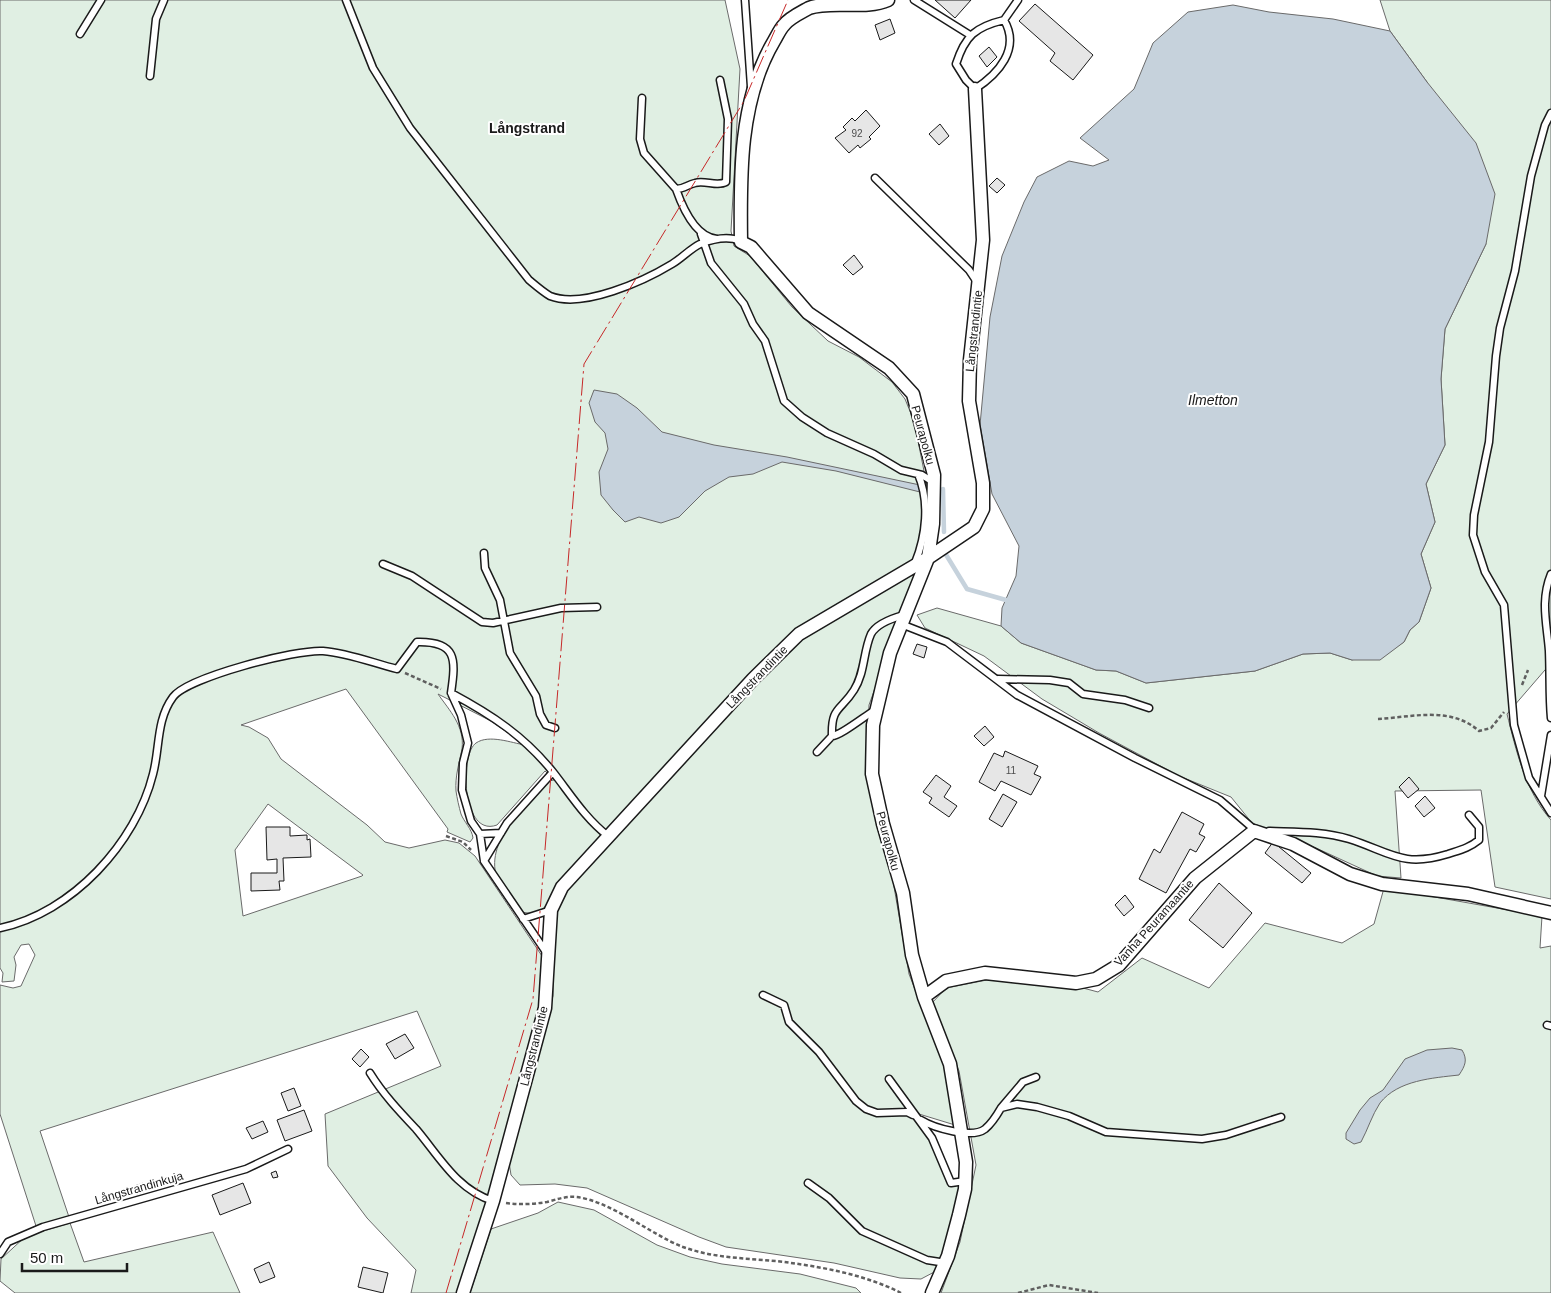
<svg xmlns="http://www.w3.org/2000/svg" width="1551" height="1293" font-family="Arial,sans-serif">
<rect width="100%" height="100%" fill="#fff"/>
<path fill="#e0efe3" stroke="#6a6a6a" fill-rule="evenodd" d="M0,0h725l15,69 -9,162 3,15 16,10 42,51 36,34 31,16 33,25 13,17 9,22 16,80 -5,49 -56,155 -3,68 26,102 17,99 37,95 9,56 -36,-11c5,17 14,30 20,45 4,10 5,18 12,26h12l-25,85 -17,9 -21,-1 -66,-15 -108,-16 -27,-10 -112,-49 -32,-4 -35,1 -9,-10 -2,-13 44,-166v-36l5,-59 37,-53 -52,61 -8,5 -14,-2c-7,-10 -18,-20 -23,-31 -16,-40 29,-75 51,-100l5,-1 -9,-9 -48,54c-35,13 -38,-70 -21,-82 13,-9 36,0 49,2l-34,-24 -53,-27c11,16 27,32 24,55 -3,15 -7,27 -6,42 1,7 3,16 5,23 3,8 11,15 12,24l-3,4 -23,-10 1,-3 -102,-140 -105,36 8,2 19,11 13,21 86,66 18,17 24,6 36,-8 14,3 16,13 67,100 -2,47 -16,66 -33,129 -31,95h-49l5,-23 -49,-52 -39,-52 -3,-52 116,-48 -24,-55 -377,120 29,86 -33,9 -36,-112v-129l13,3 8,-2 14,-31 -6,-11 -8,1 -7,12 2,8 -2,16 -12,1 1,-9 -3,-5zM268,804l95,71 -1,1 -119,40 -8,-66z
M1380,0h171v663l-44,51c9,36 18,77 44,106v79l-56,-12 -14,-97 -86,1 6,87 -24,-2 -61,-28 -64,-25 -21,-26 -52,-21 -80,-43 -57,-34 -58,-43 -59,-28 -8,-13 20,-7 64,18 20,17 75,27 20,1 30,12 109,-12 48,-17 27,-1 22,7 44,-13 8,-5 6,-12 9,-8 12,-34 -10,-34 14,-32 -9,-38 19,-39 -4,-66 4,-50 41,-85 -59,-162 -37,-51z
M1384,888l158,28 -2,32 11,-2v347h-610l19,-51 16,-77 -17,-94 -27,-68 14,-15 46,-9 76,5 30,8 44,-34 67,30 56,-65 77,20 32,-19z
M558,1202l36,8 63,35 33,12 32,7 78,10 56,14 5,5h-391l21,-64 47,-16z
M70,1223l14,39 129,-30 27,61h-225l-15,-12 1,-22 25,-23z"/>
<path fill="#c6d2dc" stroke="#6a6a6a" d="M1233,5l36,7 64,7 57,12 37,51 49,61 19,51 -9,50 -41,85 -4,50 4,66 -19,39 9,38 -14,32 10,34 -12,34 -9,8 -6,12 -24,18h-28l-22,-7 -27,1 -48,17 -109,12 -30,-12 -20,-1 -75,-27 -20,-17 1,-18 14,-32 3,-30 -27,-52 -12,-69 10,-108 12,-61 22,-54 13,-25 32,-16 24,5 16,-6 -29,-22 54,-49 19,-46 35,-31z
M594,390l23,4 20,14 25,24 52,13 73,12 133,28v7l-84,-21 -54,-9 -29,12 -24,3 -24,14 -26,26 -18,6 -22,-6 -14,5 -12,-12 -12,-15 -2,-23 9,-23 -3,-16 -10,-11 -6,-19z
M1452,1048l10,2c6,10 3,16 -3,25 -26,3 -61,5 -79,28 -8,12 -12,26 -19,39l-7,2 -8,-5v-6l14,-23 10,-12 13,-8 22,-31 22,-9z"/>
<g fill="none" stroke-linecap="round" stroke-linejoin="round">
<path stroke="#c6d2dc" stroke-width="4.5" d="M943,489l1,43
M945,553l22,36 39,11"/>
</g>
<path fill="#e6e6e6" stroke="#1a1a1a" d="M935,0h36l-16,18z
M1035,4l58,51 -20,25 -23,-19 5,-8 -36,-32z
M890,19l5,14 -15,7 -5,-15z
M989,47l8,10 -10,10 -8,-11z
M866,110l14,16 -11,11 2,2 -11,9 -2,-3 -9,8 -14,-15 11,-8 -3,-3 9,-9 3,3z
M940,124l9,12 -10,9 -10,-11z
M997,178l8,7 -8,8 -8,-7z
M854,255l9,12 -10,8 -10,-10z
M917,644l10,3 -3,11 -11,-4z
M985,726l9,11 -10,9 -10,-10z
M1005,751l33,15 -4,8 7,3 -10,18 -30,-14 -6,10 -16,-9 15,-29 9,4z
M936,775l15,11 -7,11 13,9 -8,11 -20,-14 3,-5 -9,-6z
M1409,777l10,12 -11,9 -9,-11z
M1003,794l14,8 -15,25 -13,-8z
M1425,796l10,12 -11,9 -9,-11z
M1182,812l22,12 -5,10 6,3 -9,15 -6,-3 -24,44 -27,-14 15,-30 6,4z
M266,827h24v9l17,-1v5l3,-1 1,18 -28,1 1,23h-5l1,9 -29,1v-18h26v-14l-10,1z
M1273,842l38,31 -9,10 -37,-30z
M1219,883l33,30 -29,35 -34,-28z
M1125,895l9,12 -10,9 -9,-11z
M405,1034l9,14 -19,11 -9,-15z
M361,1049l8,8 -9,10 -8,-8z
M294,1088l7,18 -13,5 -7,-18z
M304,1110l8,21 -27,10 -8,-21z
M263,1121l5,11 -16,7 -6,-11z
M276,1171l2,6 -5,1 -2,-5z
M143,1183l3,8 -9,3 -3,-8z
M243,1183l8,20 -31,12 -8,-20z
M269,1262l6,15 -15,6 -6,-14z
M363,1267l25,6 -5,20 -25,-6z"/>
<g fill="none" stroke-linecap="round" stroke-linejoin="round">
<defs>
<path id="service" d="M346,0l27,68 37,60 119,152c6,5 14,12 21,16 33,13 94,-15 122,-32 10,-6 18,-15 28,-20 13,-5 29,-8 40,-3
M745,0l6,87
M914,0l56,35
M1004,20c17,29 -6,54 -29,69l-9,-9 -10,-16c9,-28 19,-37 48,-44l14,-20
M80,34l21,-34
M150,76l6,-57 8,-19
M642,98l-2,41 4,14 32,36c8,0 11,-4 19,-6 10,-3 22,4 31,-1l2,-63 -8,-39
M1551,113l-6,12 -14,51 -16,95 -15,57 -4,28 -7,86 -15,73 -1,20 12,37 19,33 10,120 15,53 22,35
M875,178l94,92 8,12
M676,189c6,17 19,48 41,50
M701,234l10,29 33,41 9,20 12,17 19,60 18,16 25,16 47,21 27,16 21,5 11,7
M484,553l1,15 15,32 10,53 26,43 4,18 6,11 9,3
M915,563c11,-27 15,-61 3,-89
M383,564l29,12 70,46 11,1 68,-15 36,-1
M1551,574c-11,27 -4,50 -2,77 1,23 0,45 2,67
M901,624l46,18 70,53 118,63 85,42 36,31
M998,679l52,1 19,3 14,11 42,6 24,8
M451,693l10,22 7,28 -5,20 -1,27 9,31 9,13 4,27 62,91
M832,736c8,0 33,-20 43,-26
M817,752l15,-16c-1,-30 9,-25 22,-46 11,-17 9,-38 17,-56 6,-11 22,-16 33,-19
M1541,796l10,-61
M1269,831c26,1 54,0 80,8 41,13 53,29 99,15 12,-4 21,-6 31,-14v-13l-10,-12
M480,834l21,-1
M484,861l23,-38 46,-51
M523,919l28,-9
M0,928c72,-15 136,-85 153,-154 7,-26 3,-54 20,-77 15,-20 124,-48 150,-46 25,2 50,12 74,18l20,-27c40,-1 39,17 34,51 41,22 73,43 102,79 18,23 32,46 55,64
M763,995l21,10 5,17 30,30 37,49 10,8 11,4 30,-1 6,3
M1547,1025l4,1
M370,1073c13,21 29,38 46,56 23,27 41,61 77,72
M1036,1077l-13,5 -22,26 16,-4 20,3 32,9 37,16 96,7 24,-4 55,-18
M889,1079l43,59 19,45 14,-2
M921,1120c13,8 51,19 64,9 6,-5 12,-14 16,-21
M808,1183l21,15 33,33 65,29 19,3
M0,1254l8,-12 35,-15 203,-58 42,-20"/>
<path id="minor" d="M888,0c-22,10 -58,0 -79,8 -7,4 -20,10 -25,17 -4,4 -7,11 -10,16 -35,59 -34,135 -33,201l10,5 57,66 81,55 24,26 21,81 -1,49 -5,34 -38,95 -17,72 -1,49 11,50 20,69 9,62 12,42
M463,1293l30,-92 52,-193 6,-98 11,-23 191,-208 46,-45 129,-76 46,-31 9,-18v-26l-14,-82 1,-41 13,-120 -8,-151
M932,1293l16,-37 11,-41 6,-26 1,-27 -16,-98 -26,-67 22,-16 39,-8 91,10 20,-4 23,-14 76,-87 59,-47 39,13 57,30 32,10 86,10 83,19"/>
</defs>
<use href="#service" stroke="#1a1a1a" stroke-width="9"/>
<use href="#minor" stroke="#1a1a1a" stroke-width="15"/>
<path stroke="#5f5f5f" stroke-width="2.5" stroke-dasharray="4 2.5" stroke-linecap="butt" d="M405,673l36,16
M1522,685l6,-15
M1378,719c34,-2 73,-13 101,12l12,-3 13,-16
M446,836l17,6 8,8
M506,1203c14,2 28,1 41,-1 11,-3 19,-6 30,-5 35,5 73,37 106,50 33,12 67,11 101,15 39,5 82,13 117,31
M1018,1293l31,-8 49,8"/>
<use href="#service" stroke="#fff" stroke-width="6"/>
<use href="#minor" stroke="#fff" stroke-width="12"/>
<path stroke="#c62828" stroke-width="1" stroke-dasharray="18 4 2.5 4" stroke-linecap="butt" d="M446,1293l87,-294 51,-635 160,-263 44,-101"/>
</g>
<g text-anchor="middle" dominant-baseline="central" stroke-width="4" stroke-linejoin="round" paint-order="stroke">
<g font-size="10" fill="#4d4d4d">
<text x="857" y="133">92</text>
<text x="1011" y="770">11</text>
</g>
<g font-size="12" fill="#1a1a1a" stroke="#fff">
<text transform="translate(974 331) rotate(-84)">Långstrandintie</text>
<text transform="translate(923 435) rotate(75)">Peurapolku</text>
<text transform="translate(757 677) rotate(-46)">Långstrandintie</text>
<text transform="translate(888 841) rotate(75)">Peurapolku</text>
<text transform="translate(1154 923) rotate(-48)">Vanha Peuramaantie</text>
<text transform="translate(534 1046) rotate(-76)">Långstrandintie</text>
<text transform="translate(139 1188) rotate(-16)">Långstrandinkuja</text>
</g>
<g font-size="14" font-weight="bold" fill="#1a1a1a" stroke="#fff">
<text x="527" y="128">Långstrand</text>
</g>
<g font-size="14" font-style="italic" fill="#1a1a1a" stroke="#fff">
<text x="1213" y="400">Ilmetton</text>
</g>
</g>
<path d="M22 1263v8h105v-8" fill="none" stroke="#1a1a1a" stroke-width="2.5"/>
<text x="30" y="1263" font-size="15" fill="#1a1a1a" stroke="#ffffff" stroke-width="4" paint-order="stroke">50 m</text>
</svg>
